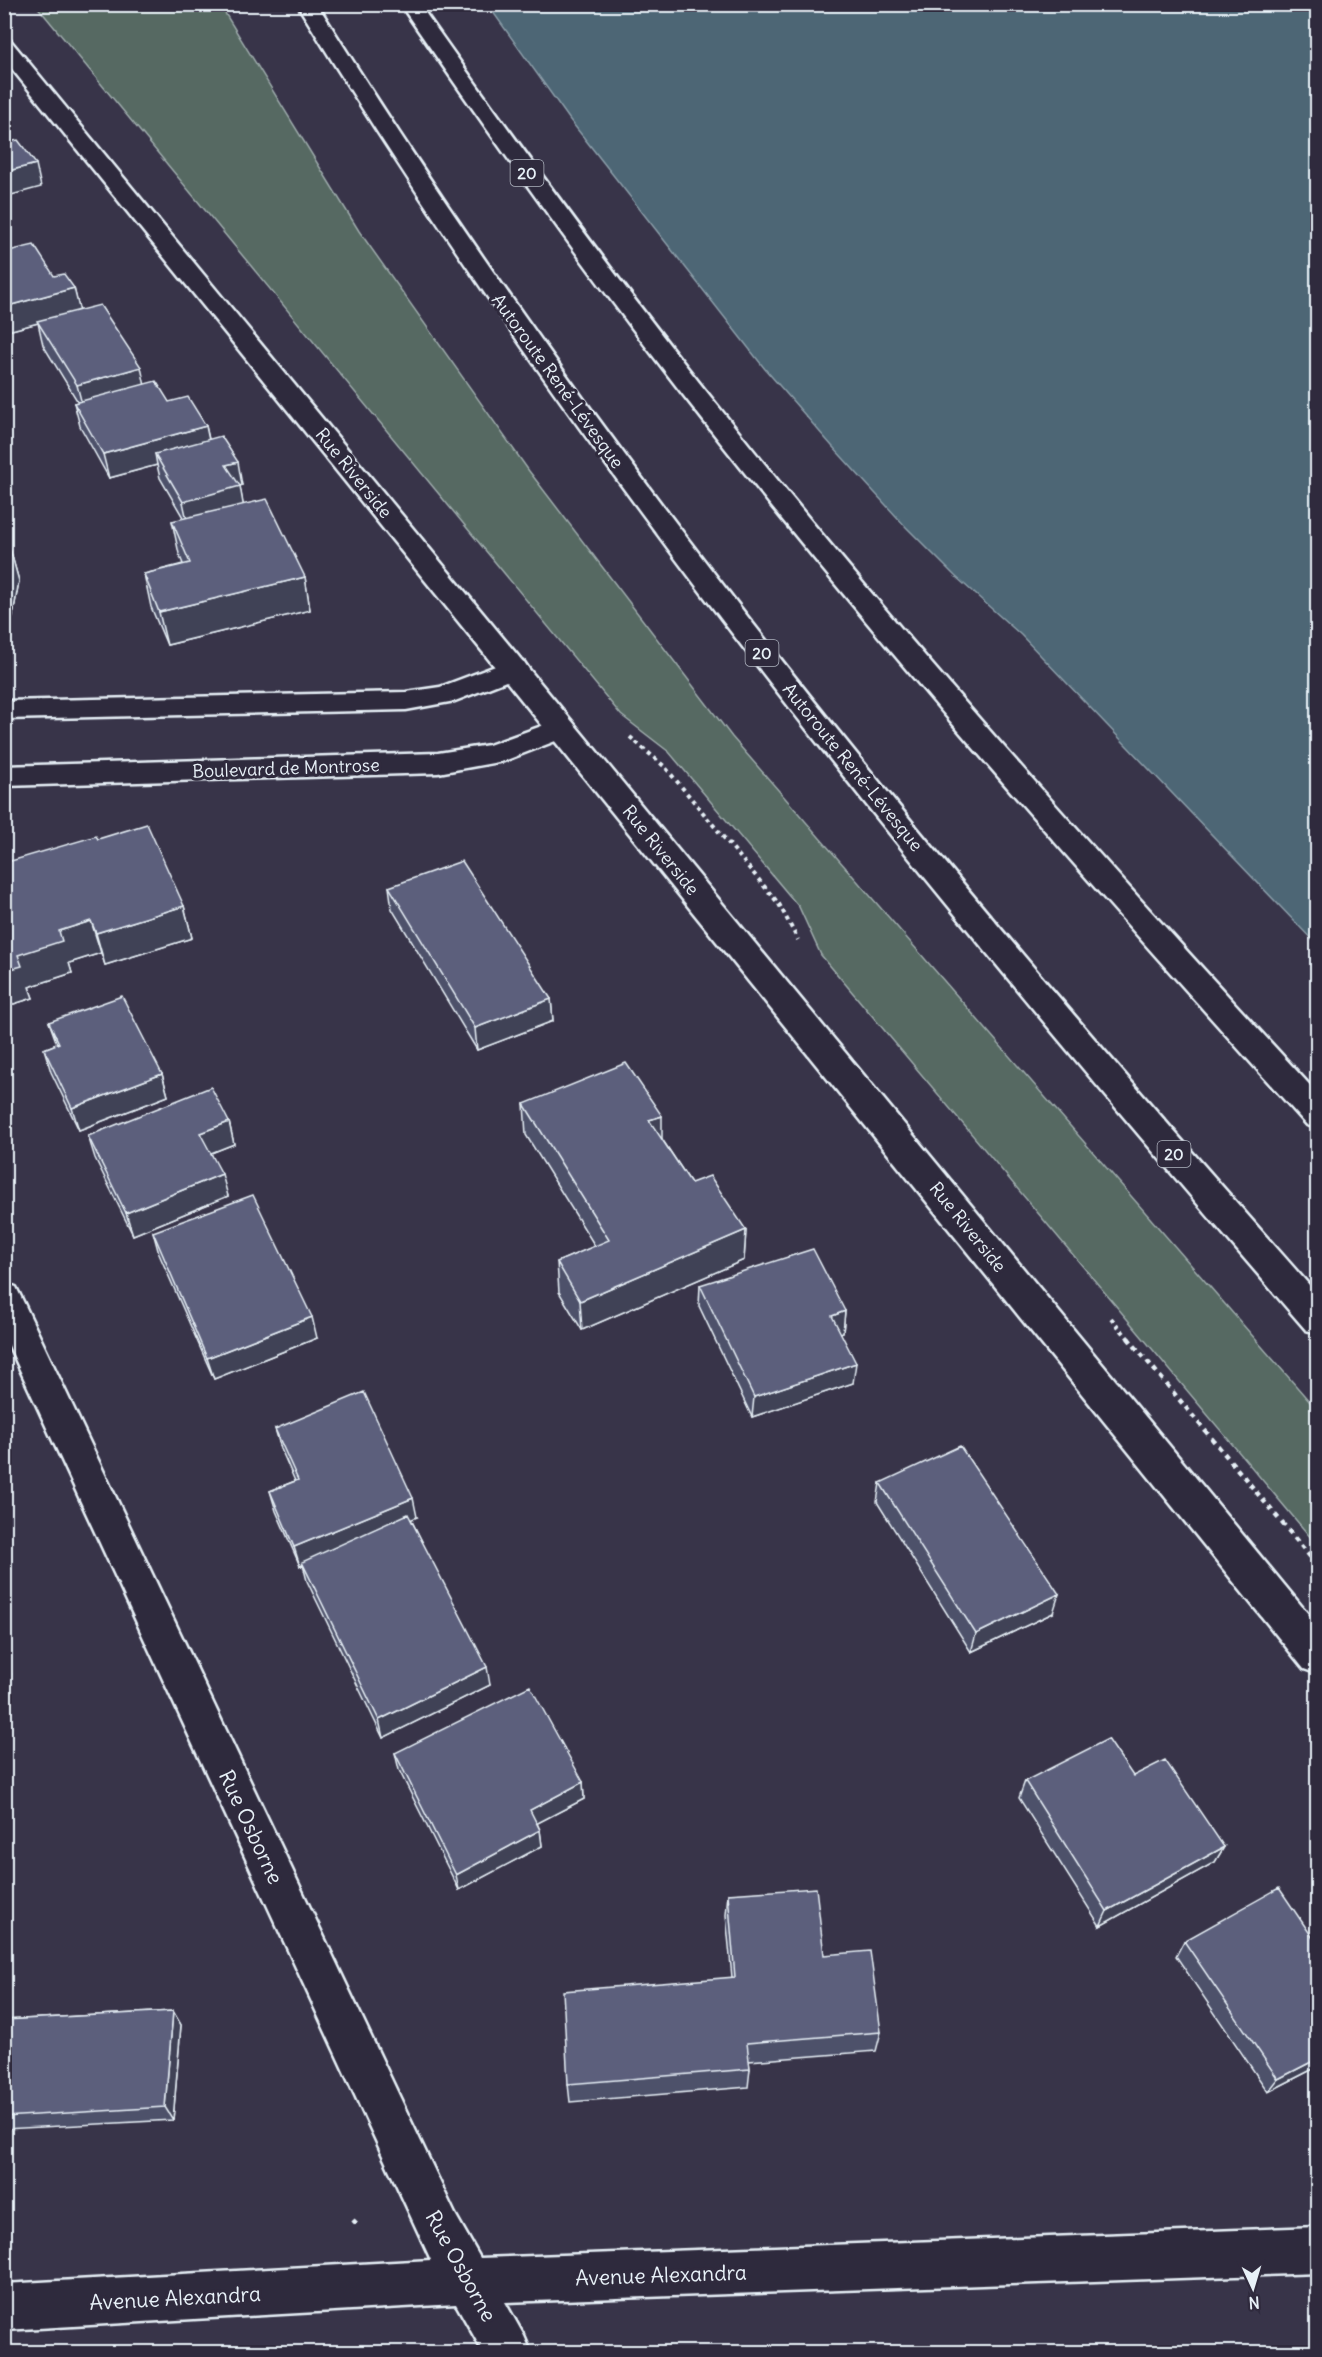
<svg xmlns="http://www.w3.org/2000/svg" width="1322" height="2357" font-family="Delius,sans-serif">
<rect width="100%" height="100%" fill="#383449"/>
<filter id="ink" filterUnits="userSpaceOnUse"><feTurbulence type="fractalNoise" baseFrequency=".0167" numOctaves="2"/><feDisplacementMap in="SourceGraphic" scale="12" xChannelSelector="R" yChannelSelector="G"/><feConvolveMatrix kernelMatrix="1 2 1 2 8 2 1 2 1" color-interpolation-filters="sRGB"/></filter>
<g filter="url(#ink)">
<path fill="#566962" stroke="#9fadad" stroke-width="1.5" d="M36,5h184l139,226 170,240 203,266 585,673v135l-496,-590 -22,-48 -130,-155 -48,-37z"/>
<path fill="#4d6675" stroke="#8b9ea9" stroke-width="1.5" d="M488,5h829v940l-296,-310 -66,-59 -49,-49 -74,-81 -67,-77 -195,-249z"/>
<g fill="none" stroke-linecap="round" stroke-linejoin="round">
<defs>
<path id="minor" d="M514,659l10,3 4,6 -4,6 -69,27 -49,9 -402,9v-18l402,-9 34,-5z
M561,719l10,2 4,7 -4,7 -67,26 -66,12 -434,13v-20l434,-13 51,-8z
M4,1283l12,4 5,10 434,917 25,44 838,-31v46l-813,29 19,34 7,16h-48l-27,-48 -452,26v-46l427,-24 -427,-925z"/>
<path id="tertiary" d="M4,39l7,2 1307,1585v48l-14,-5 -1300,-1610z"/>
<path id="motorway" d="M297,4h20c288,464 640,884 1001,1291v39l-12,-4c-363,-420 -719,-851 -1009,-1326z
M400,4h19c103,146 207,289 319,427 183,229 381,447 580,663v34l-11,-3c-201,-223 -400,-447 -586,-682 -113,-142 -218,-289 -321,-439z"/>
</defs>
<use href="#minor" stroke="#e8f1f8" stroke-width="5"/>
<use href="#tertiary" stroke="#e8f1f8" stroke-width="5"/>
<use href="#motorway" stroke="#e8f1f8" stroke-width="5"/>
<path stroke="#e8f1f8" stroke-width="4" stroke-dasharray="4 4" stroke-linecap="butt" d="M630,737l35,30 114,137 19,36
M1111,1318l18,21"/>
<path stroke="#e8f1f8" stroke-width="4.5" stroke-dasharray="5 5" stroke-linecap="butt" d="M1128,1338l190,228
M353,2220l7,7
M428,2352l1,-3"/>
<use href="#minor" fill="#2f2a3d" fill-rule="evenodd"/>
<use href="#tertiary" fill="#2f2a3d" fill-rule="evenodd"/>
<use href="#motorway" fill="#2f2a3d" fill-rule="evenodd"/>
</g>
<path fill="#4e516a" stroke="#e8f1f8" stroke-width="1.5" d="M54,276l20,12 5,22 65,74 25,18 37,24 3,13 33,46 -2,1 3,19 62,72 5,33 -143,35 -16,-38 -7,-33 39,-10 -4,-10 -7,-33 12,-2 -24,-41 -3,-13 -48,13 -29,-52 -6,-23 4,-1 -35,-57 -5,-22 -34,9z
M4,549h6l9,32 -8,45 -7,1z
M98,839l86,67 8,32 -87,27 -4,-12 -32,10 3,10 -43,14 4,11 -29,9z
M389,887l162,112 2,22 -76,29 -85,-141z
M49,1022l113,52 6,22 -89,34 -28,-58 -7,-23 13,-5z
M524,1104l138,35 29,44 55,47 -2,30 -162,70 -23,-38 -2,-30 38,-16 -69,-111z
M229,1122l5,22 -23,9 17,43 -95,39 -38,-77 -7,-22z
M153,1232l164,106 -103,41 -55,-125z
M700,1285l145,26 -2,21 -3,1 13,50 -101,34 -53,-111z
M275,1429l142,88 -6,2 79,166 -107,53 -76,-157 -4,-16 -3,1 -24,-55 -6,-20 25,-10 -14,-32z
M880,1483l173,130 -82,39 -94,-150z
M395,1753l188,29 1,17 -47,24 3,7 2,16 -83,44 -60,-120z
M1133,1776l91,71 -9,15 -115,64 -81,-128 6,-17z
M728,1894l96,61 57,77 -5,19 -127,10 1,8 -2,18 -178,15 -2,-18 164,-107 -6,-62z
M1184,1941l133,126 -49,25 -92,-136z
M173,2011l8,14 -8,95 -169,9v-109z"/>
<path fill="#404256" stroke="#e8f1f8" stroke-width="1.5" d="M36,164l5,23 -37,10v-25z
M74,288l6,24 -76,20v-25z
M141,367l5,24 -63,17 -6,-23z
M206,426l5,24 -56,4 2,11 -48,13 -6,-24z
M238,462l4,23 -2,1 4,23 -56,16 -5,-23 43,-37z
M10,549l9,32 -8,45 -7,-23v-25z
M305,577l5,33 -143,35 -8,-33z
M184,906l8,32 -87,27 -9,-32z
M91,921l10,32 -32,10 3,10 -43,14 4,11 -29,9v-36l14,-16 41,-24z
M551,999l2,22 -76,29 -2,-22z
M162,1074l6,22 -89,34 -7,-22z
M662,1116v31l-13,-27z
M229,1122l5,22 -28,11 -6,-22z
M222,1174l6,22 -95,39 -7,-22z
M746,1230l-2,30 -162,70 -2,-29z
M845,1311l-2,21 -13,5 2,-21z
M312,1317l5,21 -103,41 -7,-21z
M856,1363l-3,20 -101,34 2,-20z
M413,1498l4,19 -117,49 -6,-19z
M1059,1594l-6,19 -82,39 5,-18z
M4,1658l7,16 -7,2z
M487,1667l3,18 -107,53 -4,-18z
M583,1782l1,17 -52,27 -2,-16z
M540,1830l2,16 -83,44 -3,-15z
M1224,1847l-9,15 -115,64 7,-15z
M173,2011l8,14 -8,95 -8,-13z
M1317,2059v8l-49,25 10,-13z"/>
<path fill="#5b5e7b" stroke="#e8f1f8" stroke-width="1.5" d="M18,140l18,24 -32,8v-29z
M34,245l20,31 10,-2 10,14 -70,19v-55z
M100,305l41,62 -64,18 -40,-64z
M156,381l13,21 19,-5 18,29 -103,28 -29,-51z
M221,436l17,26 -12,3 14,21 -57,16 -28,-48z
M267,499l38,78 -146,35 -15,-38 46,-11 -18,-42z
M4,549h6l-6,29z
M147,824l37,82 -88,27 -5,-12 -32,10 3,10 -44,14 4,11 -18,5v-108l92,-27 2,3z
M462,861l89,138 -76,29 -86,-141z
M122,996l40,78 -90,34 -28,-59 15,-6 -10,-21z
M626,1063l36,53 -13,4 42,63 19,-7 36,54 -166,71 -23,-39 52,-22 -85,-136z
M211,1087l18,35 -29,11 22,41 -96,39 -38,-77z
M253,1195l59,122 -105,41 -54,-126z
M813,1249l32,62 -13,5 24,47 -102,34 -54,-112z
M364,1392l49,106 -119,49 -24,-56 28,-11 -23,-51z
M960,1446l99,148 -83,40 -96,-151z
M408,1514l79,153 -108,53 -77,-158z
M530,1686l53,96 -53,28 10,20 -84,45 -61,-122z
M1108,1739l25,37 32,-16 59,87 -117,64 -82,-130z
M816,1888l8,67 46,-4 11,81 -134,11 3,26 -182,15 -5,-93 172,-14 -7,-83z
M1279,1888l38,56v115l-39,20 -94,-138z
M173,2011l-8,96 -161,10v-97z"/>
</g>
<g text-anchor="middle" dominant-baseline="central" stroke-width="6" stroke-linejoin="round" paint-order="stroke">
<g fill="#2f2a3d" stroke="#b0b5c0" stroke-width="1.5">
<rect x="510.5" y="160" width="33" height="26" rx="4.5"/>
<rect x="745.5" y="640" width="33" height="26" rx="4.5"/>
<rect x="1157.5" y="1141" width="33" height="26" rx="4.5"/>
</g>
<g font-size="16" font-weight="bold" fill="#e8f1f8">
<text x="527" y="173">20</text>
<text x="762" y="653">20</text>
<text x="1174" y="1154">20</text>
</g>
<g font-size="18" fill="#e8f1f8" stroke="#2f2a3d">
<text transform="translate(558 381) rotate(54)">Autoroute René-Lévesque</text>
<text transform="translate(354 473) rotate(51)">Rue Riverside</text>
<text transform="translate(853 767) rotate(51)">Autoroute René-Lévesque</text>
<text transform="translate(286 768) rotate(-2)">Boulevard de Montrose</text>
<text transform="translate(661 850) rotate(51)">Rue Riverside</text>
<text transform="translate(968 1227) rotate(51)">Rue Riverside</text>
</g>
<g font-size="21" fill="#e8f1f8" stroke="#2f2a3d">
<text transform="translate(251 1827) rotate(65)">Rue Osborne</text>
<text transform="translate(461 2266) rotate(61)">Rue Osborne</text>
<text transform="translate(661 2275) rotate(-2)">Avenue Alexandra</text>
<text transform="translate(175 2298) rotate(-3)">Avenue Alexandra</text>
</g>
</g>
<rect width="1322" height="2357" fill="none" stroke="#2f2a3d" stroke-width="24"/>
<rect x="12" y="12" width="1298" height="2333" fill="none" stroke="#e8f1f8" stroke-width="2" filter="url(#ink)"/>
<g transform="translate(1253 2288) rotate(176)" stroke="#2f2a3d" stroke-width="4.5" paint-order="stroke">
<path d="M0-4.5L10 22L0 15L-10 22Z" fill="#e8f1f8"/>
<text y="-9" font-size="16" font-weight="bold" text-anchor="middle" fill="#e8f1f8">N</text>
</g>
</svg>
